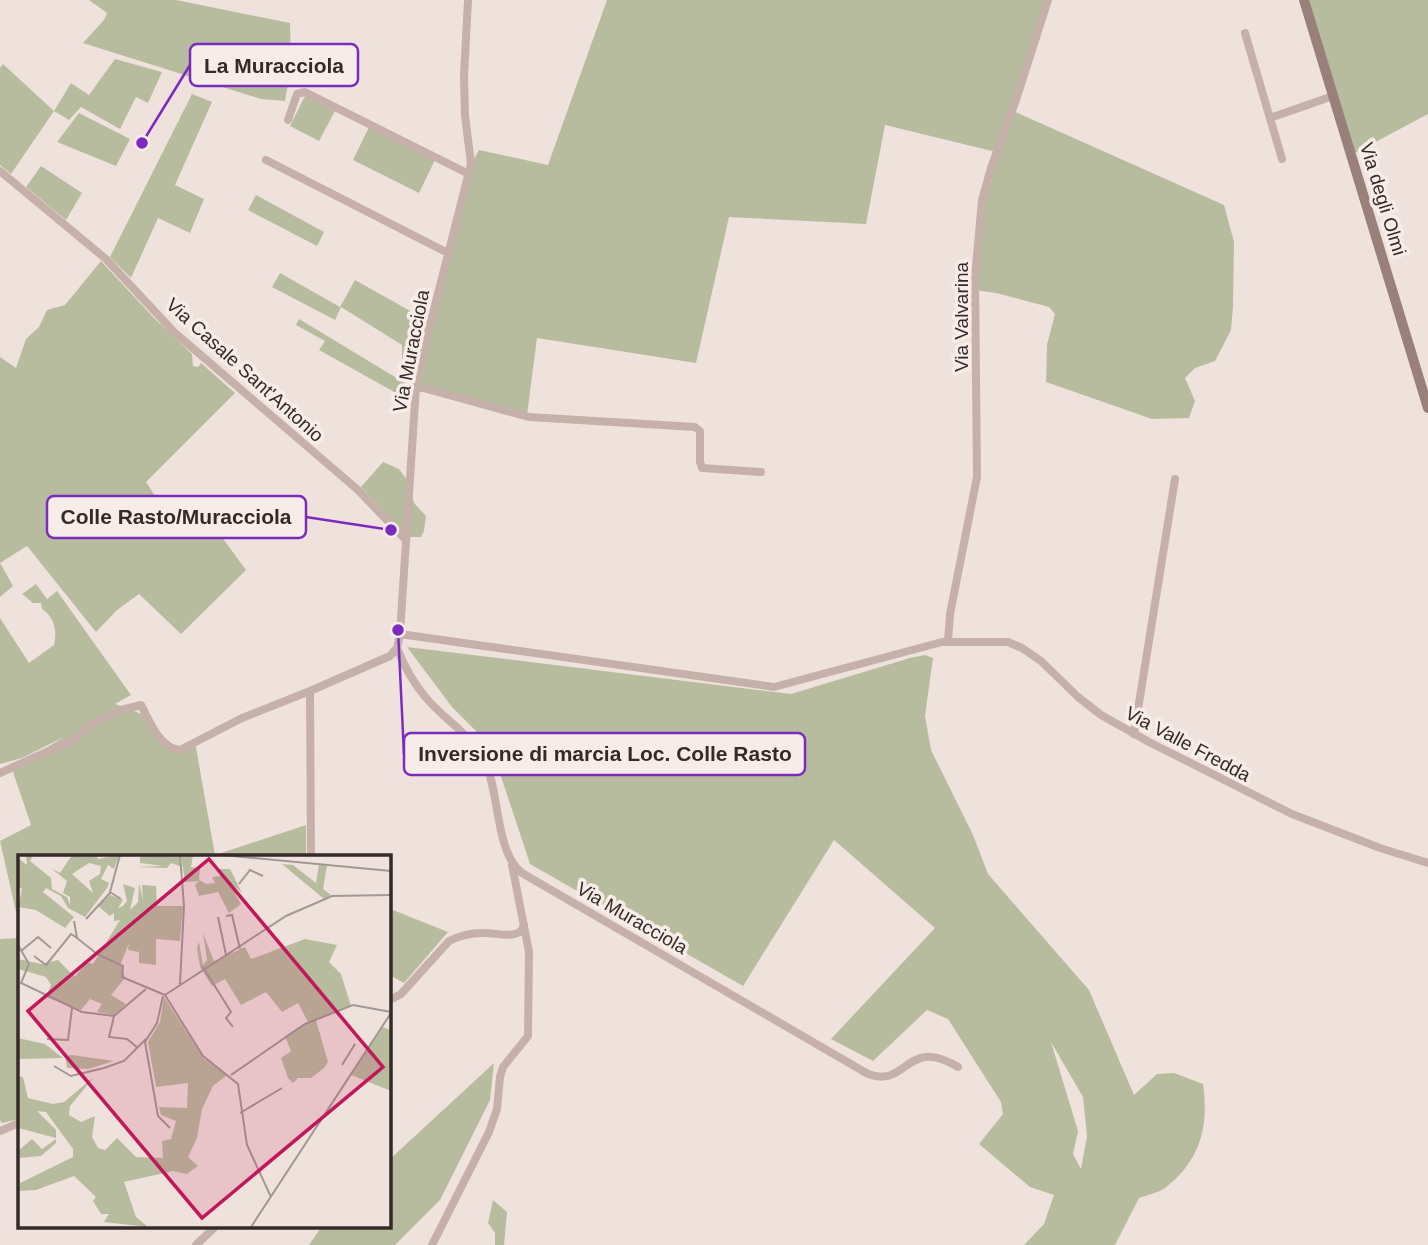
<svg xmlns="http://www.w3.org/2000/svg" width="1428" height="1245" font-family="Arial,sans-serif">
<rect width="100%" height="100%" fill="#efe2dc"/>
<path fill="#b8bc9e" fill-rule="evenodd" d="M89,0h87l114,23 1,43 -6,35 -24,-2 -178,-56 21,-23 3,-7z
M607,0h441l-35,111 211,94 10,37 -1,65 -2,23 -16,31 -20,7 -10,10 10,23 -6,17 -37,1 -106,-37 1,-37 8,-31 -6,-7 -53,-14 -21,-3 7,-90 14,-48 -111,-27 -19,99 -137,-7 -33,146 -159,-25 -10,77 -111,-29 -5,1 -6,11 -86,-48 6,-9 -29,-16 3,-6 111,67 -8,-29v-12l-61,-38 -6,13 -63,-33 8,-14 60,34 15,-27 75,42 41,-158 8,-14 69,15z
M1304,0h124v114l-77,41z
M115,59l47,13 -14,31 -12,-6 -16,32 -39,-22 -12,13 -15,-9 -43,63 -11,-9v-97l3,-4 51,47 17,-28 18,12z
M192,94l20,8 -37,83 29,14 -14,34 -32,-15 -27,60 -21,-21z
M305,96l30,15 -16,30 -29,-15z
M79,113l51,26 -14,27 -59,-24z
M369,127l66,33 -16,33 -66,-33z
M41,166l41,27 -16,27 -40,-33z
M256,195l68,37 -7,14 -69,-36z
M101,261l53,57 38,36 1,12 5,1 3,-4 34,30 -89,89c26,40 22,34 67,43l33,45 -65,64 -42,-40 -22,16 -21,22 -69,-86 -27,17 13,23 -13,11v-240l16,11 10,-29 13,-12 8,-17 18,-5z
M383,462l16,7 9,12 6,22 12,13 -2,15 -3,6h-13l-47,-50z
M36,584l11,15 10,-8 74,104 -16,9 32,12 17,28 13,6 18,-8 20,113 91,-30v31h-287v69l-19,-84 31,-16 -19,-56 52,-32 -42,21 -22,6v-146l29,45 25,-18c3,-15 1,-27 -12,-36l-1,-6h-8l-11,-9z
M407,647l384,47 119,-36 15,-3 8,3 -8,58 6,34 42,85 15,39 101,116 45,105 23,-21 17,-1 29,11c6,42 -2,76 -38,104 -7,5 -18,7 -26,10l-24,47h-91l20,-21 10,-29 -24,-8 -51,-43 24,-30 -2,-12 -53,-83 -21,-9 -54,51 -42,-22 104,-111 -101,-88 -91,146 -213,-122 -39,-118 -39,-39zM1051,1042l32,55 4,39 -6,33 -8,-15 5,-23z
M388,908l60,24 -44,51 -15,-8z
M19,938v181l-17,4 -2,-3v-181z
M494,1063l-4,37 -50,100 -45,45h-86l13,-19h66l1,-66z
M493,1200l14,12 -3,33h-9v-12l-7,-10z"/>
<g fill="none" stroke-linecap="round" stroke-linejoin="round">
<path stroke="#c5b1a9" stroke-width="8" d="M1245,33l37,126
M1270,118l63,-22
M288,120l9,-26 8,-2 164,82
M266,160l182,93
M0,171l106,88 68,73 184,158 47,49
M416,386l113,31 166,10 5,4v31l2,6 59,4
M400,634l374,53 168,-45h66l14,6 19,13 37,36 23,18 48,27 143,72 88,34 48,15
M948,642l2,-28 27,-137 -2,-200 7,-77 9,-32 25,-68 32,-100
M397,648c7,18 17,36 30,51 18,21 46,37 58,63 15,31 10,90 37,111l346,201c40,15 38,-39 90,-7
M310,691l1,165
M1134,734l41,-255
M0,773l75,-34 15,-14 31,-15 20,-5c9,16 18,43 39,45l62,-32 68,-27 80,-35 7,-8 3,-14 16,-248 11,-49 44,-173 -6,-49 -1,-39 4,-76
M388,1001l13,-7 48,-53c10,-5 22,-8 33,-8 13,-1 29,6 39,-2l3,-6
M0,1131l19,-8
M196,1245l20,-19
M432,1245l57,-113 8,-23 3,-32 3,-10 25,-31 1,-84 -17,-87"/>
<path stroke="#99807b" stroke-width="10" d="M1304,0l124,408"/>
</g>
<g text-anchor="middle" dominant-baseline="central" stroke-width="7" stroke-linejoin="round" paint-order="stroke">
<g font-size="19" fill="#342a28" stroke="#f7ede8">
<text transform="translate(1383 199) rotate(73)">Via degli Olmi</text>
<text transform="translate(961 317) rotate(-90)">Via Valvarina</text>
<text transform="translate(411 351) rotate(-79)">Via Muracciola</text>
<text transform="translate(245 370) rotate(42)">Via Casale Sant'Antonio</text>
<text transform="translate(1188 744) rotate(28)">Via Valle Fredda</text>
<text transform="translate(632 918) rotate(30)">Via Muracciola</text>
</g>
</g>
<g transform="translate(18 855)">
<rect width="373" height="373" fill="#efe2dc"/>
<path d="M8,0h7l-3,6 21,17 1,11 15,8 3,8v-8l-7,-4 4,-12 -16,-13 9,5 12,-18h24l2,4 21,-4 -5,14 -6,-4 -7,14 8,4 -2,5 -22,29 -17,-9 -7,-12 -15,-8 -3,4 31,25 -9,11 -29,-18 -18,-3 4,-18 -4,-3v-28l9,7zM71,8l12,3 -1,8 -11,7 4,12 -21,-19zM122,0h40l2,12 -11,-4 -4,5 -31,-1 27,-1 -23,-3zM163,0h12l-2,12 9,1 -1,12 7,4 9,-1 -3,-6 8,-1 -1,-7h11l12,24 -14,-12 13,23 -12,9 -11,-21 -19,4 -4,-11 4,-4 -14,1zM264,9l11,1 23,18 3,-19 8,1 -4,24 8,6 -7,4zM121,28l4,17 -1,-15 14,1 1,20h26l-3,35 -24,-2v26l-17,-2v-11l-11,-2 1,-7 -8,20 4,15 -14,17 15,9 -12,11 -17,-3 5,-8 -12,-5 -9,11 -35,-13 5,-12 -5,-8 -28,-8v-10l23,5 17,-4 17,17 11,-15 7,2 27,-44 -6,1v-8l-4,3 -12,-10 12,-11 13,5 -5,8 5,-2 4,-5 -4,-17 12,4 -5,22 8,-8zM185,78l11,28 31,-14 6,12 54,-20 32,6 -8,17 12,12 10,32 -35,14 12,42 -4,6 -13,10h-13l-5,5 -5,-5 -7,-20 10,-7 -6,-15 23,-14 -10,-19 -16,9 -16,-20 -25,13 -16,-26 -13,7 -12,-19 -3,-19 2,-6 4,23 4,-5zM146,142l40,62 23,16 -14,11 -11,23 -5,29 -9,19 10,9 -11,8 -14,-3 -49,11 12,35 12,10 -44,-5 5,-8h-8l-8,-13 3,-4 -22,-21 -38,14 -18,1 2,-8 53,-26v-8l-27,-37 -9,-1 19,19v8l-38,-10v-52l5,1 5,21 25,6 11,-2 30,-25 -24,29 -1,9 12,7 14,-6 -3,21 6,11 7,2 12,-12 19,19 27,1 -1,-17 9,-2 5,-18 -15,-6 -2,-8 28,1 1,-25 -32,4 -8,-45 12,-20zM364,172l9,3v61l-40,-16zM0,183l27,6 18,14 -45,1zM54,200l42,6 -26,8 -21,-1 -2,-12zM14,284l10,10 14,-10v4l-15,13 -23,2v-7z" fill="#b8bc9e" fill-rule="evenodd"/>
<path fill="none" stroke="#a49894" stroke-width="2" d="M102,0l-10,37 11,7M204,0l169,16M221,29l11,-14 13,6M208,61l6,-1 8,34M200,62l8,38M68,64l24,-26M56,66l3,17 20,16 26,12 -1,11 43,18M0,90l11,19 -8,19 61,29 32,4 32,-27M3,96l17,-14 13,11M16,101l12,9 25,-31 6,4M185,112l28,45 -5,6 7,9M162,129l4,-78 -4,-51M147,140l121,-79 46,-20 59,-1M147,140l38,61 35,28 9,61 24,52M145,141l-6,27 -12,19 13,74 12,12M96,161l-5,21 18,2 11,9M29,184l21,1 4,-32M324,210l13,-21M36,211l17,10 33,-8 20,-7 22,-22M213,220l74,-51 48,-19 38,7M222,258l42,-25M233,372l140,-214"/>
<path fill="#c2185b" fill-opacity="0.15" stroke="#c2185b" stroke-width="3.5" d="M191,4l174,208 -181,151 -174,-207z"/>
<rect width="373" height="373" fill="none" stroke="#342a28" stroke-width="3.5"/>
</g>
<path fill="none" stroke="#7b2cbf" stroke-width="2.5" d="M142 143L190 65M391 530L306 517M398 630L404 754"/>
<g fill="#7b2cbf" stroke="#f7ede8" stroke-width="2.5">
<circle cx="142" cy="143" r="7"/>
<circle cx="391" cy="530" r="7"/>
<circle cx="398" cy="630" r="7"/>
</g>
<g fill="#f7ede8" stroke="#7b2cbf" stroke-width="2.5">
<rect x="190" y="44" width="168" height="42" rx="7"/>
<rect x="47" y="496" width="259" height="42" rx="7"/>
<rect x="404" y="733" width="401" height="42" rx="7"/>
</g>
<g font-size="21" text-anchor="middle" font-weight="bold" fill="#342a28">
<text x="274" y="73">La Muracciola</text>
<text x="176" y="524">Colle Rasto/Muracciola</text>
<text x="605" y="761">Inversione di marcia Loc. Colle Rasto</text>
</g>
</svg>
